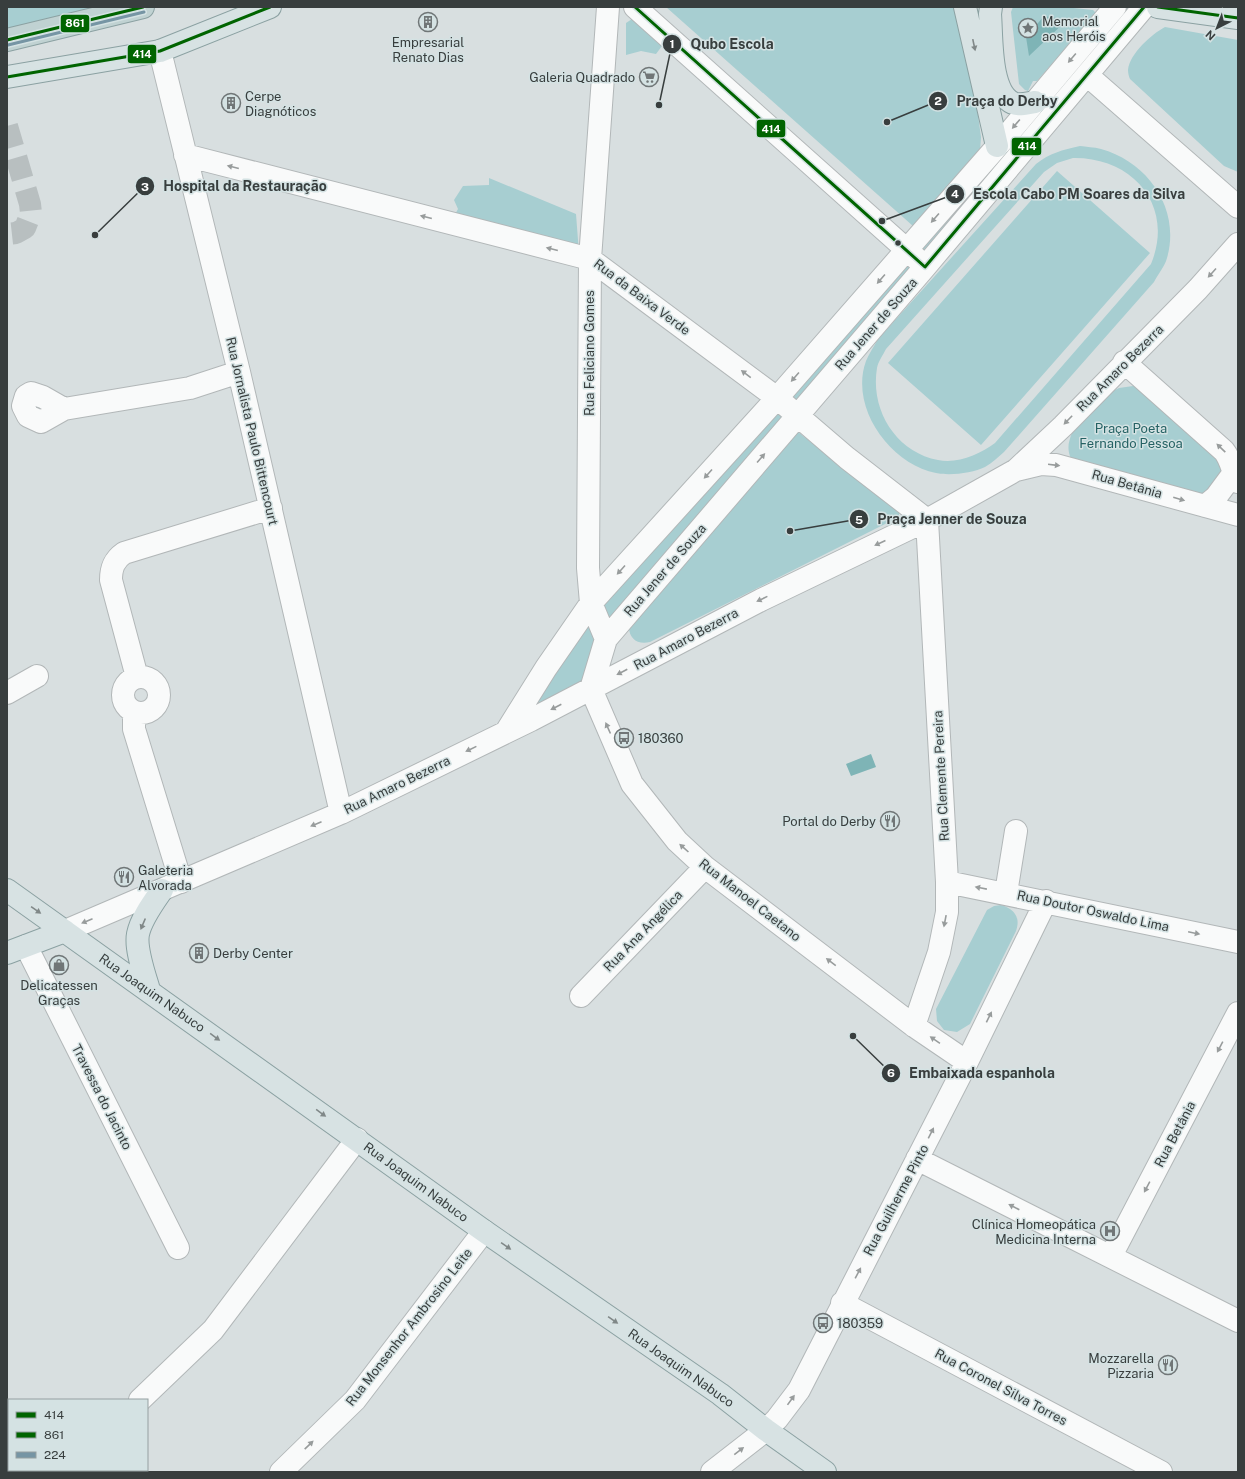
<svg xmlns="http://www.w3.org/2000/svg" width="1245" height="1479" font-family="'Public Sans',sans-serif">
<rect width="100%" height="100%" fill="#d8dfe0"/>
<path fill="#a7ced1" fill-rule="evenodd" d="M7,7h136l-136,33z
M666,7h297l18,130 -1,14 -63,74 -4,1z
M1013,7h51l29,3 3,3 -59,68h-4l-5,10 -3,-1 -6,-6 -8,-72z
M1115,7h29l-541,633 -13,47 -57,29 -11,-16z
M632,19l30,27 -6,8 -15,-3 -15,4v-32z
M1165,27l73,13v132l-14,-6 -94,-87c-1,-2 -2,-6 -2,-9 2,-17 24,-36 37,-43z
M1080,146c6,1 14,1 21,3 47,13 80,60 66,109 -2,8 -9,16 -13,24l-150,170c-6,5 -12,11 -19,15 -12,6 -35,9 -49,6 -45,-9 -87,-65 -70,-112 3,-7 8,-15 12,-22l158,-175c14,-11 26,-14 44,-18zM1073,158c60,-1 102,48 78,106l-156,179c-15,11 -37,21 -57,17 -42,-8 -68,-50 -61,-92 1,-6 6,-13 9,-19l158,-177 13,-9z
M1057,171l93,82 -169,192 -93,-82z
M489,178l87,36 3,39 -126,-35 5,-9 -4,-9 9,-14 26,-1z
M1133,386l8,2 88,77 -19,33 -139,-39c-4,-10 -3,-16 1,-26l41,-42 6,-3z
M798,432l101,80v5l-249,125c-12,3 -21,-3 -21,-15z
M1001,905c13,4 20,12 15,26l-46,93 -13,8 -13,-2 -7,-9 -1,-12 51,-99 7,-4z"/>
<path fill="#7eb4b6" d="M1044,16l23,4 -38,36 -3,-19z
M871,754l5,13 -25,9 -5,-12z"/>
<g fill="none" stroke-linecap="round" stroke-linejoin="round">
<path stroke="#b8bfc0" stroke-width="22" stroke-dasharray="22 11" stroke-linecap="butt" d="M7,126l23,78 1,9 -6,15 -9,5 -9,1"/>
<defs>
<path id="minor" d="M635,7l282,252
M160,51l79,321 102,441
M1087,75l151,132
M185,155l405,104 187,139 70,60 80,62
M1124,362l100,89c8,10 8,21 14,31
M64,409l-21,-12 -12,-4 -5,3 -3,10 5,10 13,6 23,-13 126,-21 49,-16
M1016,470l25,-6 15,1 182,50
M1205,506l11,-9 17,-23
M606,639l-15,-36 -3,-35 2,-309 18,-252
M123 695a18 18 0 1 1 36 0a18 18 0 1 1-36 0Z
M137,677l-26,-97c0,-12 3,-20 13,-27l147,-45
M591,689l15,-50 319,-372 219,-260
M591,689l41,95 45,57 28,26 209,159 53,36
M7,693l30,-17
M134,712v17l47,153
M506,732l40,-64 45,-65 186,-205 231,-264 107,-127
M947,882l291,60
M1006,893l10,-62
M65,931l276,-118 190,-93 230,-120 166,-80 89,-50 47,-44 135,-137 40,-45
M26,946l152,302
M581,996l124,-129
M914,1026l25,-74 8,-40v-30l-20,-362
M917,1159l321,162
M1111,1256l127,-243
M842,1303l319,169
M140,1400l73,-70 144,-191
M59,1472l2,-2
M281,1472l74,-72 129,-169
M712,1472l54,-42 11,-11 22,-29 168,-328 79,-161"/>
<path id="major" d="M965,7l32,139
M991,7l-1,7c2,23 -1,78 23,89 7,3 15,0 22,-1
M1158,7l80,11
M7,77l153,-26 110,-44
M7,890l477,341 236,163 46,36 59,42
M7,953l58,-22
M149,990c-4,-14 -14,-41 -11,-56 3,-15 15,-31 24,-44"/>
<path id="highway" d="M7,40l136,-33"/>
</defs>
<use href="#minor" stroke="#b2b7b8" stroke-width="24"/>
<use href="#major" stroke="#8ba1a2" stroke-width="24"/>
<use href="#highway" stroke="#8ba1a2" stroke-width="24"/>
<use href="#minor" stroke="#f9fafa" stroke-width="22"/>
<use href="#major" stroke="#d7e2e3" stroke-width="22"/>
<use href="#highway" stroke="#c0d2d2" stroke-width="22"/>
<defs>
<path id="bus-1" d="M635,7l290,260 219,-260
M1158,7l80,11
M7,77l153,-26 110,-44"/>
<path id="bus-2" d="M7,40l136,-33"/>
<path id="bus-3" d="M8,45l136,-33"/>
</defs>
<use href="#bus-1" stroke="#d4e2e3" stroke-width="6"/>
<use href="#bus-2" stroke="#d4e2e3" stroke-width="6"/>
<use href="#bus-3" stroke="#d4e2e3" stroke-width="6"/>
<use href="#bus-1" stroke="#006400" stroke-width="3"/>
<use href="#bus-2" stroke="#006400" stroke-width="3"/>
<use href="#bus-3" stroke="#7695a4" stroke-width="3"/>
</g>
<defs><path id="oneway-solid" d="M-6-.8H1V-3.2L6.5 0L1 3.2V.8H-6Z"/></defs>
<g fill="#808888">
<use href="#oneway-solid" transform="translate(974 45) rotate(78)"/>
<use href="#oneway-solid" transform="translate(36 910) rotate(35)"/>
<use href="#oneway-solid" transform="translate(143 924) rotate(113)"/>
<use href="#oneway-solid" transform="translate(215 1037) rotate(36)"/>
<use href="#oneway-solid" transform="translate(321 1113) rotate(36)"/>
<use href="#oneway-solid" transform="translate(506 1246) rotate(35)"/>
<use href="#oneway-solid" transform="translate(613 1320) rotate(35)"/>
</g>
<g fill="#989c9c">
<use href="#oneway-solid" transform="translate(1072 58) rotate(130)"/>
<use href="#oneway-solid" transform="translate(1016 124) rotate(130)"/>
<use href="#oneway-solid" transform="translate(233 167) rotate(-166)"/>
<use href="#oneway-solid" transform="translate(426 217) rotate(-166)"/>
<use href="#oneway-solid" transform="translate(935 218) rotate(131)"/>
<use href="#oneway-solid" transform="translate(552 249) rotate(-166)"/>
<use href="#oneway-solid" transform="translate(1212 273) rotate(132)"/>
<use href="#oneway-solid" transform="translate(881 279) rotate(131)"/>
<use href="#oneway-solid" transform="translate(746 374) rotate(-143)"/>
<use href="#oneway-solid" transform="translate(795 377) rotate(131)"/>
<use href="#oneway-solid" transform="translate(1068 420) rotate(134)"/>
<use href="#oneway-solid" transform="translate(1221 448) rotate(-136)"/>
<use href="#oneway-solid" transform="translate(761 458) rotate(-49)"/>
<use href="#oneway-solid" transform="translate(1054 465) rotate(7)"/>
<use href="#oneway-solid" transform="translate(708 474) rotate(132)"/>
<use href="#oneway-solid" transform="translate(1179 499) rotate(16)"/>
<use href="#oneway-solid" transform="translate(880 543) rotate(155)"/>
<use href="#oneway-solid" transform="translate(621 570) rotate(132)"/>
<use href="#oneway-solid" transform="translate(762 599) rotate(154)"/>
<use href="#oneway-solid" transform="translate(622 672) rotate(152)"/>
<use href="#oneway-solid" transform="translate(556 707) rotate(153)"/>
<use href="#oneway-solid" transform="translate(608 728) rotate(-114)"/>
<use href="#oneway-solid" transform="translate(471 749) rotate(154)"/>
<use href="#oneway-solid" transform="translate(316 824) rotate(157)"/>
<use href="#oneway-solid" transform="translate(684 848) rotate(-138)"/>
<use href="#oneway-solid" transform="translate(981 888) rotate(-169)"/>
<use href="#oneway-solid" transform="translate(87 921) rotate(157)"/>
<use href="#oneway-solid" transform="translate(945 921) rotate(101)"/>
<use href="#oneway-solid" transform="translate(1194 933) rotate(12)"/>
<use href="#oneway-solid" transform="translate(831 962) rotate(-143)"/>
<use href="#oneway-solid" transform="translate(989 1017) rotate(-64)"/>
<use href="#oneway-solid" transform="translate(935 1040) rotate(-146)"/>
<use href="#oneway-solid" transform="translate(1220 1047) rotate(118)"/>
<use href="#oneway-solid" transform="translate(931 1133) rotate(-63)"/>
<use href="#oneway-solid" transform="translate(1147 1187) rotate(118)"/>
<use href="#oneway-solid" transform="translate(1014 1207) rotate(-153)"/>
<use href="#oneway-solid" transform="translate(858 1273) rotate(-62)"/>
<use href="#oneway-solid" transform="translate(791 1400) rotate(-54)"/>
<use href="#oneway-solid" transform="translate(309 1445) rotate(-44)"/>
<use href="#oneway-solid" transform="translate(739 1451) rotate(-38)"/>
</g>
<defs>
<symbol id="building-ring" viewBox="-11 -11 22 22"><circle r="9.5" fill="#d4e2e3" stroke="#707677" stroke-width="1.5"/><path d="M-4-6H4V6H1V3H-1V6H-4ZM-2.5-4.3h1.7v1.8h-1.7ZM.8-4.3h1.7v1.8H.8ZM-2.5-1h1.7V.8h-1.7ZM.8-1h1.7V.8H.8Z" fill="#707677"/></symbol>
<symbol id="sight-ring" viewBox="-11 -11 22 22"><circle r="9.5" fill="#d4e2e3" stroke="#707677" stroke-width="1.5"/><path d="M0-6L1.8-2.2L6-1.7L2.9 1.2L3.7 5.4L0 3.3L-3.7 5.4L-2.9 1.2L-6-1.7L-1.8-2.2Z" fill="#707677"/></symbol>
<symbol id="supermarket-ring" viewBox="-11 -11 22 22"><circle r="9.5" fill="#d4e2e3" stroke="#707677" stroke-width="1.5"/><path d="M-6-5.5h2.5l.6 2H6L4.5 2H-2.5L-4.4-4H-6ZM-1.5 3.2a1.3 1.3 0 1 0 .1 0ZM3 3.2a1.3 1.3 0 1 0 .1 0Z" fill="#707677"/></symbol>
<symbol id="bus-ring" viewBox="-11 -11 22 22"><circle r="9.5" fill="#d4e2e3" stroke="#707677" stroke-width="1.5"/><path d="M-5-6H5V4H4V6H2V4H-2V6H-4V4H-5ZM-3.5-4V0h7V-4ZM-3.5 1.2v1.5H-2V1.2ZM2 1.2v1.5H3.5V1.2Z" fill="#707677"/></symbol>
<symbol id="restaurant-ring" viewBox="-11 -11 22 22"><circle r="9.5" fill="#d4e2e3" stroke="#707677" stroke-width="1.5"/><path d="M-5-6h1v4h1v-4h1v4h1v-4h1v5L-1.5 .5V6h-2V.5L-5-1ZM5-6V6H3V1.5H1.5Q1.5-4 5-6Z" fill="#707677"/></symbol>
<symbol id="shop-ring" viewBox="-11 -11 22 22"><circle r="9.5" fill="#d4e2e3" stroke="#707677" stroke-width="1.5"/><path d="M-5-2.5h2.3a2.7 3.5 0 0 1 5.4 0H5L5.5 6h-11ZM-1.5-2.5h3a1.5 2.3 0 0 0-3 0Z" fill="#707677"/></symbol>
<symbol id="hospital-ring" viewBox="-11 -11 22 22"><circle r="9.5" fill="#d4e2e3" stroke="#707677" stroke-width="1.5"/><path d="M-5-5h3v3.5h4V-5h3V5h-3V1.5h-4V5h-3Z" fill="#707677"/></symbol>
</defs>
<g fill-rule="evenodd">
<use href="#building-ring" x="417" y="11" width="22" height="22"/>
<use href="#sight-ring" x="1017" y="17" width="22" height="22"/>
<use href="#supermarket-ring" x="638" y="66" width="22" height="22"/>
<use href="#building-ring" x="220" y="92" width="22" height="22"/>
<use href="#bus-ring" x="613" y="727" width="22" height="22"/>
<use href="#restaurant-ring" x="879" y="810" width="22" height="22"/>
<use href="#restaurant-ring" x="113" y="866" width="22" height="22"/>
<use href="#building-ring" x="188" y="942" width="22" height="22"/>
<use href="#shop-ring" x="48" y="954" width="22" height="22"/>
<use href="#hospital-ring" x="1099" y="1220" width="22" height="22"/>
<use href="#bus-ring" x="812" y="1312" width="22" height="22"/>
<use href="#restaurant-ring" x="1157" y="1354" width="22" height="22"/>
</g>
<circle fill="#383e3e" stroke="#d4e2e3" stroke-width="1.5" cx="898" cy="243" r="3.5"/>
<g text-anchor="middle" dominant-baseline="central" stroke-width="3" stroke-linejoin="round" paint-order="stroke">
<g font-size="13" fill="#383e3e" stroke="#d4e2e3" text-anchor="start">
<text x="1042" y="21">Memorial<tspan x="1042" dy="15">aos Heróis</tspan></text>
<text x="428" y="42" text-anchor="middle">Empresarial<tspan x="428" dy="15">Renato Dias</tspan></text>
<text x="635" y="77" text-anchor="end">Galeria Quadrado</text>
<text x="245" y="96">Cerpe<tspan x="245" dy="15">Diagnóticos</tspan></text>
<text x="638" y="738">180360</text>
<text x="876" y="821" text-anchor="end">Portal do Derby</text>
<text x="138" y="870">Galeteria<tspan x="138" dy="15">Alvorada</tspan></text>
<text x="213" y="953">Derby Center</text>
<text x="59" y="985" text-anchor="middle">Delicatessen<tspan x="59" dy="15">Graças</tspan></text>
<text x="1096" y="1224" text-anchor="end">Clínica Homeopática<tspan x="1096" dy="15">Medicina Interna</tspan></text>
<text x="837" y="1323">180359</text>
<text x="1154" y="1358" text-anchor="end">Mozzarella<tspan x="1154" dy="15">Pizzaria</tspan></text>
</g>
<g font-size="13" fill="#383e3e" stroke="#d4e2e3">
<text transform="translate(642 297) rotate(37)">Rua da Baixa Verde</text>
<text transform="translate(876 324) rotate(-49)">Rua Jener de Souza</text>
<text transform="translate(589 353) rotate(-90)">Rua Feliciano Gomes</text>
<text transform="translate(1120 368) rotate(-45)">Rua Amaro Bezerra</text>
<text transform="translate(252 431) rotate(77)">Rua Jornalista Paulo Bittencourt</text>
<text transform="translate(1127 484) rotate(16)">Rua Betânia</text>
<text transform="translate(665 570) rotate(-49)">Rua Jener de Souza</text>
<text transform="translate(686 639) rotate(-28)">Rua Amaro Bezerra</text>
<text transform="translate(941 776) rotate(-93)">Rua Clemente Pereira</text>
<text transform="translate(397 785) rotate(-26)">Rua Amaro Bezerra</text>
<text transform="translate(750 900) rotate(38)">Rua Manoel Caetano</text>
<text transform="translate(1093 911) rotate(12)">Rua Doutor Oswaldo Lima</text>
<text transform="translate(643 931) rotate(-46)">Rua Ana Angélica</text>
<text transform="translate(152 993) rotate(35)">Rua Joaquim Nabuco</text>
<text transform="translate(102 1097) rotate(63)">Travessa do Jacinto</text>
<text transform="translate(1175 1134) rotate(-62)">Rua Betânia</text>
<text transform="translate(416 1182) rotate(36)">Rua Joaquim Nabuco</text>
<text transform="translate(896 1200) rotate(-62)">Rua Guilherme Pinto</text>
<text transform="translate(409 1327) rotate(-52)">Rua Monsenhor Ambrosino Leite</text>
<text transform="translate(681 1368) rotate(35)">Rua Joaquim Nabuco</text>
<text transform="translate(1001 1387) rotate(28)">Rua Coronel Silva Torres</text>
</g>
<g font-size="13" fill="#256264" stroke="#d4e2e3">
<text x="1131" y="428">Praça Poeta<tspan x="1131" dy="15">Fernando Pessoa</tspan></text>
</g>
</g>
<path fill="none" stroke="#383e3e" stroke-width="1.5" d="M659 105L672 44M887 122L938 101M95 235L145 186M882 221L955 194M790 531L859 519M853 1036L891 1073"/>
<g fill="#383e3e" stroke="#d4e2e3" stroke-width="1.5">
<circle cx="659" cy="105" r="4"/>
<circle cx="887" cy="122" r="4"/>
<circle cx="95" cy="235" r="4"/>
<circle cx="882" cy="221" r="4"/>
<circle cx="790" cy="531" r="4"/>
<circle cx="853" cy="1036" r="4"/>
<circle cx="672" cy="44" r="10"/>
<circle cx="938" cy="101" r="10"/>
<circle cx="145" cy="186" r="10"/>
<circle cx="955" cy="194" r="10"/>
<circle cx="859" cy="519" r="10"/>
<circle cx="891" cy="1073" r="10"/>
</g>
<g font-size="12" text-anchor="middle" font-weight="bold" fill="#fff">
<text x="672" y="48">1</text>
<text x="938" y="105">2</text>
<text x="145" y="191">3</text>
<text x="955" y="198">4</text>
<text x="859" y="524">5</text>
<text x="891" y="1077">6</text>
</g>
<g font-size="14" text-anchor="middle" font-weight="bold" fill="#383e3e" stroke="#d4e2e3" stroke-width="3" stroke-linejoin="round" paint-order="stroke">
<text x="732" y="49">Qubo Escola</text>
<text x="1007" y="106">Praça do Derby</text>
<text x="245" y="191">Hospital da Restauração</text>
<text x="1079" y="199">Escola Cabo PM Soares da Silva</text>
<text x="952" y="524">Praça Jenner de Souza</text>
<text x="982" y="1078">Embaixada espanhola</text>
</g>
<g stroke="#d4e2e3" stroke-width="1.5">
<rect x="60" y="14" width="30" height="19" rx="4" fill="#006400"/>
<rect x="127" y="44" width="30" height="20" rx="4" fill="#006400"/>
<rect x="756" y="119" width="30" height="19" rx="4" fill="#006400"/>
<rect x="1011" y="137" width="31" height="19" rx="4" fill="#006400"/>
</g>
<g font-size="11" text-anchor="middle" font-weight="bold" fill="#fff">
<text x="75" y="27">861</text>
<text x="142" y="58">414</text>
<text x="771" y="133">414</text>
<text x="1027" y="150">414</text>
</g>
<rect width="1245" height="1479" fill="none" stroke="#383e3e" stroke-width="16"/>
<rect x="8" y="1399" width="140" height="72" fill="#d4e2e3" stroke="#96a0a1"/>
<rect x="16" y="1412" width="20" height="6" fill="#006400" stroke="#96a0a1"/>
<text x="44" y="1419" font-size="12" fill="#383e3e">414</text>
<rect x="16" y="1432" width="20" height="6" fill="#006400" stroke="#96a0a1"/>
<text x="44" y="1439" font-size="12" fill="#383e3e">861</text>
<rect x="16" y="1452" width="20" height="6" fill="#7695a4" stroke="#96a0a1"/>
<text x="44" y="1459" font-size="12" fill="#383e3e">224</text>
<g transform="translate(1217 28) rotate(222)" stroke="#d4e2e3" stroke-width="3" paint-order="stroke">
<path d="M0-3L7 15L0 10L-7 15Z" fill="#383e3e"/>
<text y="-6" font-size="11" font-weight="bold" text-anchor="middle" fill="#383e3e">N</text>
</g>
</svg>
